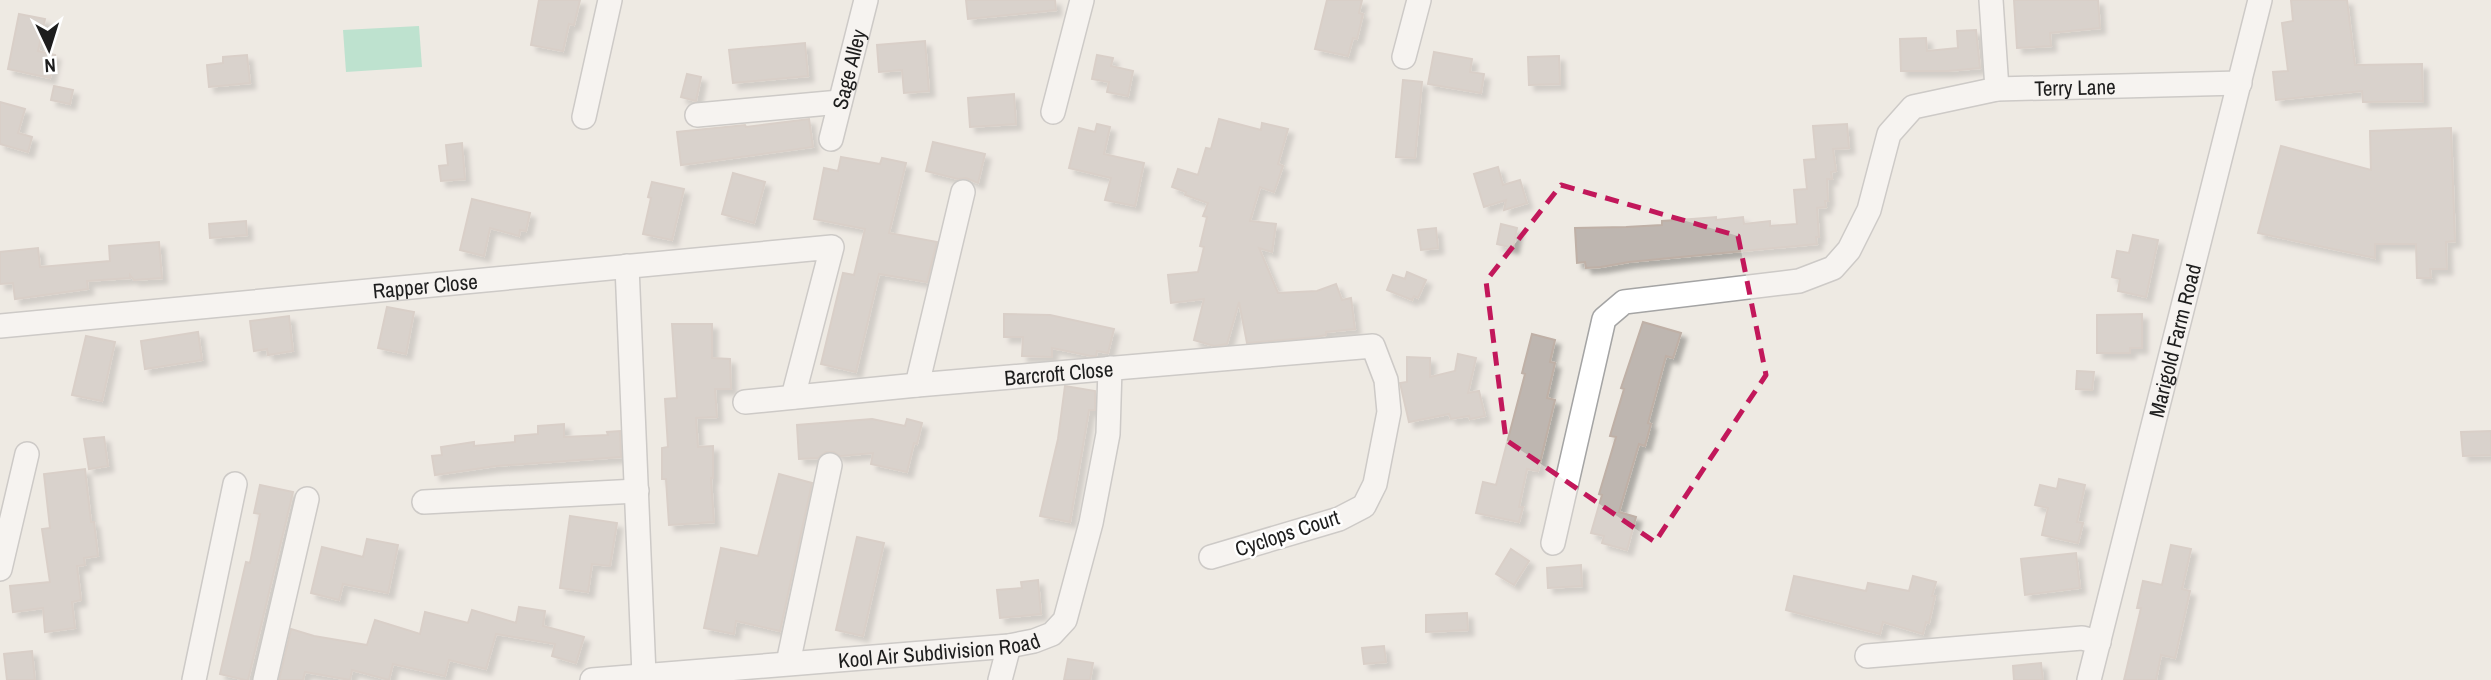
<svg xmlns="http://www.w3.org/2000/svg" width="2491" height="680" font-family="'Archivo Narrow',sans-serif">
<defs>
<filter id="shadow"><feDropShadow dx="5.5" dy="5.5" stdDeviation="2" flood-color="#0004"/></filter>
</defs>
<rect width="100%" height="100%" fill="#eeeae3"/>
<path fill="#84dab6" d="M419,26l3,41 -76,5 -3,-42z"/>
<path fill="#beb6b0" stroke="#bfb0a6" stroke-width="2" filter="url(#shadow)" d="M539,0h41l-6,25 -5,-1 -6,27 -32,-6z
M966,0h89l1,10 -88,9z
M1327,0h35l-3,13 4,1 -6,25 -4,-1 -5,18 -33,-7z
M2014,0h84l2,28 -50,5 1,13 -34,2z
M2291,0h56l8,65 67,-1 1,37 -60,1 -1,-11 -86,9 -3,-28 15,-1 -6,-48 11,-2z
M19,14l26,5 -7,32 17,4 -5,23 -42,-9z
M1976,30l4,38 -32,3h-47l-1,-32 26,-1 1,13 31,-3 -1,-17z
M925,41l4,50 -25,2 -2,-23 -23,2 -2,-27z
M805,43l3,33 -75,7 -4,-33z
M1434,52l38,7 -2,13 14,2 -3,19 -53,-9z
M247,55l3,28 -41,4 -2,-22 16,-2v-6z
M1097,55l16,3 -2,8 22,5 -5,25 -21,-4 2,-10 -17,-3z
M1559,56l1,28 -31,1 -1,-28z
M687,74l14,3 -5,24 -15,-4z
M1403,80l19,2 -7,76 -19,-1z
M54,86l19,4 -3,14 -19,-4z
M1014,94l2,30 -46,3 -2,-29z
M0,102l25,7 -7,24 14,4 -4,15 -28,-8z
M809,119l4,28 -132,18 -4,-33 68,-7 1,2z
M1219,119l42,11 1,-7 26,6 -10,35 5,2 -9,26 -14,-5 -10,34 26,3 -4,28 -13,-4 19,45 39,-2 19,-7 6,16 9,-2 4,31 -29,3v3l-10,2 -69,6 -8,-41 -12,42 -13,2 -20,-6 10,-41 -33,4 -3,-28 30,-3 6,-25 -4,-1 7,-29 -4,-1 5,-13 -23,-8 1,-3 -14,-5 6,-18 20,6 8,-27 5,1z
M1097,124l13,3 -6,27 40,9 -9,43 -30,-6 6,-22 -42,-10 10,-40 16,4z
M1847,124l2,24 -16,1 3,22 -5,1 1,7h-5l1,22h-3l1,6 -9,1 2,29h-3l1,7 -188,18 -28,5 -15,1 -1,-6 -8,1 -2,-35 51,-1 36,-2v-4l30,-2 24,-2v3l27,-3 1,7 26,-3v5l27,-2 -3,-34 13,-1 -3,-29 12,-1 -3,-33z
M2451,128l4,113 -9,1 1,27h-17l1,9h-14l-1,-34h-41v14l-117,-25 23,-87 90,24 -1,-39z
M933,142l52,12 -7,29 -12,-5 -8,1 -32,-8z
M462,143l3,36 -24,2 -2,-15 9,-1 -2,-20z
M841,157l39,7 2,-6 24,5 -17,70 48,9 -10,40 -48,-8 -23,98 -35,-8 22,-91 11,2 11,-46 -51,-10 10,-51 14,3z
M1498,167l5,18 17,-5 7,23 -23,7 2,-10 -22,7 -10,-33z
M733,173l32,9 -11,41 -32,-9z
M652,182l32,7 -12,51 -29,-6 8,-36 -3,-1z
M472,199l58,14 -4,18 -6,-1 -1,6 -29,-8 -6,28 -24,-6z
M246,221l1,14 -37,3 -1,-14z
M1501,224l16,4 -4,20 -16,-4z
M1436,228l2,20 -17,2 -3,-20z
M2133,235l25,5 -12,57 -28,-6 2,-12 -8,-2 5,-26 12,2z
M159,242l3,36 -28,2 -4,-5v3l-43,3 1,8 -73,10 -2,-16 -13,1v-32l38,-4 2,19 70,-6 -1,-15z
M1407,272l19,8 -8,18 -4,-2 -2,4 -25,-10 6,-15 12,4z
M387,307l27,5 -8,42 -28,-6z
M1004,314l46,1 64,14 -6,24 -11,-2 -1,5h-5l-39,-8v9l-30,-1 1,-19h-19z
M2142,314v34h-12v5h-33v-38z
M289,316l4,35 -25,4 -1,-6 -13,2 -4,-30z
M1643,322l38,11 -8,25 -7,-2 -18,67 3,1 -6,22 -6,-2 -20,68 17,5 -9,33 -25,-7 2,-7 -13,-3 11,-38 -3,-1 17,-57 -6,-1 14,-47 -3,-1z
M672,324h40v34l18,1 1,30h-16l2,28 -21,1 2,29 15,-1v32h-2l3,44 -45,3 -3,-46h-4v-31l6,-1 -3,-48 12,-1z
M198,332l4,28 -57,9 -4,-28z
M1532,334l23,6 -5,22 5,1 -8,35 8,2 -17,71 -11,-2 -8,38h4l-4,15 -43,-9 7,-31 13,3 29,-111 -3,-1z
M86,336l29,6 -13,59 -30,-6z
M1458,354l18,4 -8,35 11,-2 6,25 -15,3 -1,-3 -18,3 -2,-5 -40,8 -9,-39 7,-1v-25l23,1v19l25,-6z
M2077,371l17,1 -2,18 -16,-1z
M1065,386l30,5v19h-6l-19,112 -30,-6 18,-77z
M872,419l33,7 2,-7 15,4 -5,21 -3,-1 -7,29 -36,-8 2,-11 -33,3 -6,-4h-8l-8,6 -19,1 -2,-34z
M564,424v13l44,-2 -1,-3 13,-1 1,26 -125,9 -61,9 -3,-19 10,-1 -1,-8 33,-5v4l41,-4v-6l23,-2v-8z
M2491,431v24l-28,1 -2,-24z
M104,437l4,29 -19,3 -5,-30z
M85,469l6,53h3l4,34 -14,2 1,7 -8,1 4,34 -9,2 3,26 -30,4 -2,-24 -30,4 -3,-26 40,-4 -8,-53 8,-1 -6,-54z
M779,474l33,9 -32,148 -44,-10 -2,13 -30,-6 17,-80 37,8z
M2059,479l26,6 -8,37 6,1 -5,20 -36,-8 6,-27 -13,-3 5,-20 17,4z
M260,485l33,7 -45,188h-3l-25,-6 26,-112 4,1 10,-49 -6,-1z
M570,516l47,7 -7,43 -18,-2 -4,28 -28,-4z
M857,537l27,6 -21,93 -27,-6z
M367,539l31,6 -10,48 -45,-9 -4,16 -28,-7 11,-46 41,10z
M2171,545l20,4 -9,40 8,2 -15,67 -14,-3 -5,25h-32l17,-72h-4l6,-27 19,4z
M1511,549l18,12 -15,24 -18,-11z
M2076,553l4,35 -55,7 -4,-36z
M1581,565l1,21 -34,2 -1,-20z
M1794,576l72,15 2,-8 41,8 4,-15 23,6 -4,14h3l-6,27 -3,-1 -3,12 -40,-12 -3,12 -94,-24z
M1038,580l3,34 -41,4 -3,-28 25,-2 -1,-6z
M519,607l26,4 -2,15 41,11 -8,26 -24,-7 3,-12 -59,-10 -10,35 -37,-9 -4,16 -52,-12 -4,16 -37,-10 -2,10 -45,-8 -2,8h-24l12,-51 23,7 53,9 8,-25 45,14 5,-22 43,11 4,-13 44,13z
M1467,613l1,17 -42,2v-17z
M1384,646l2,16 -22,2 -2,-16z
M32,651l3,29h-28l-3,-26z
M1068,659l25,4 -3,17h-26z
M2041,663l2,17h-29l-1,-14z"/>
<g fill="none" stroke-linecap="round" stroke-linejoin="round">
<defs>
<g id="minor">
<path d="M1991,0l6,89"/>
<path d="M1404,57l15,-57"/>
<path d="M1053,112l29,-112"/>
<path d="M697,115l143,-13"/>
<path d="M584,117l26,-117"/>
<path id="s1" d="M831,139l35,-139"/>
<path d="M627,266l17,409"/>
<path id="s2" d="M0,326l832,-79 -39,150"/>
<path d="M917,385l46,-193"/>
<path id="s3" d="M745,402l172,-17 456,-39 13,34 3,32 -14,72 -11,22 -25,13 -128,38"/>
<path d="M424,502l213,-11"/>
<path id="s4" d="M1553,543l51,-224 20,-17 175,-21 34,-13 16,-18 20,-40 20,-76 24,-27 84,-18 243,-6"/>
<path d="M0,569l27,-115"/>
<path d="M1867,656l215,-18 17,4"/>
<path d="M788,663l42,-198"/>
<path d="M194,680l41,-196"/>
<path d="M265,680l42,-181"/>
<path id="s5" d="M592,680l417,-34 25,-5 18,-7 13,-14 26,-97 17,-89 2,-66"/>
<path d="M1000,680l9,-34"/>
<path id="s6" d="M2089,680l171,-680"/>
</g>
</defs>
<use href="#minor" stroke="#a4a4a4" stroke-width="26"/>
<use href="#minor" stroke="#fff" stroke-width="23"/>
</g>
<path d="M0 0H2491V680H0ZM1561,185l177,51 28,139 -111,167 -149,-102 -20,-159z" fill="#eeeae3" fill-opacity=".55" fill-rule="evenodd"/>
<path fill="none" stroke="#c2185b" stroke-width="5" stroke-dasharray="14 9" stroke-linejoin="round" d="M1561,185l177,51 28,139 -111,167 -149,-102 -20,-159z"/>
<g text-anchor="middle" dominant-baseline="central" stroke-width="5" stroke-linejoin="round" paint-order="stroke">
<g font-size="21" fill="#1d1d1d" stroke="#fff">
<text stroke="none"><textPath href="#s1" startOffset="72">Sage Alley</textPath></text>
<text stroke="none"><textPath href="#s4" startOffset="816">Terry Lane</textPath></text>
<text stroke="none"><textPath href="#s2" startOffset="427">Rapper Close</textPath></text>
<text stroke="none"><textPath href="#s6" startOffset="350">Marigold Farm Road</textPath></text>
<text stroke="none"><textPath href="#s3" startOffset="315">Barcroft Close</textPath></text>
<text transform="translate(1287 533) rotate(-18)">Cyclops Court</text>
<text stroke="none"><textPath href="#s5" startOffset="348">Kool Air Subdivision Road</textPath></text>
</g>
</g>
<g transform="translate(49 49) rotate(176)" stroke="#ffffff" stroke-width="5" paint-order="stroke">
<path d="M0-5L12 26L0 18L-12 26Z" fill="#1d1d1d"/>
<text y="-10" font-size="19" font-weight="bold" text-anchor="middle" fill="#1d1d1d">N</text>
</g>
</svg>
